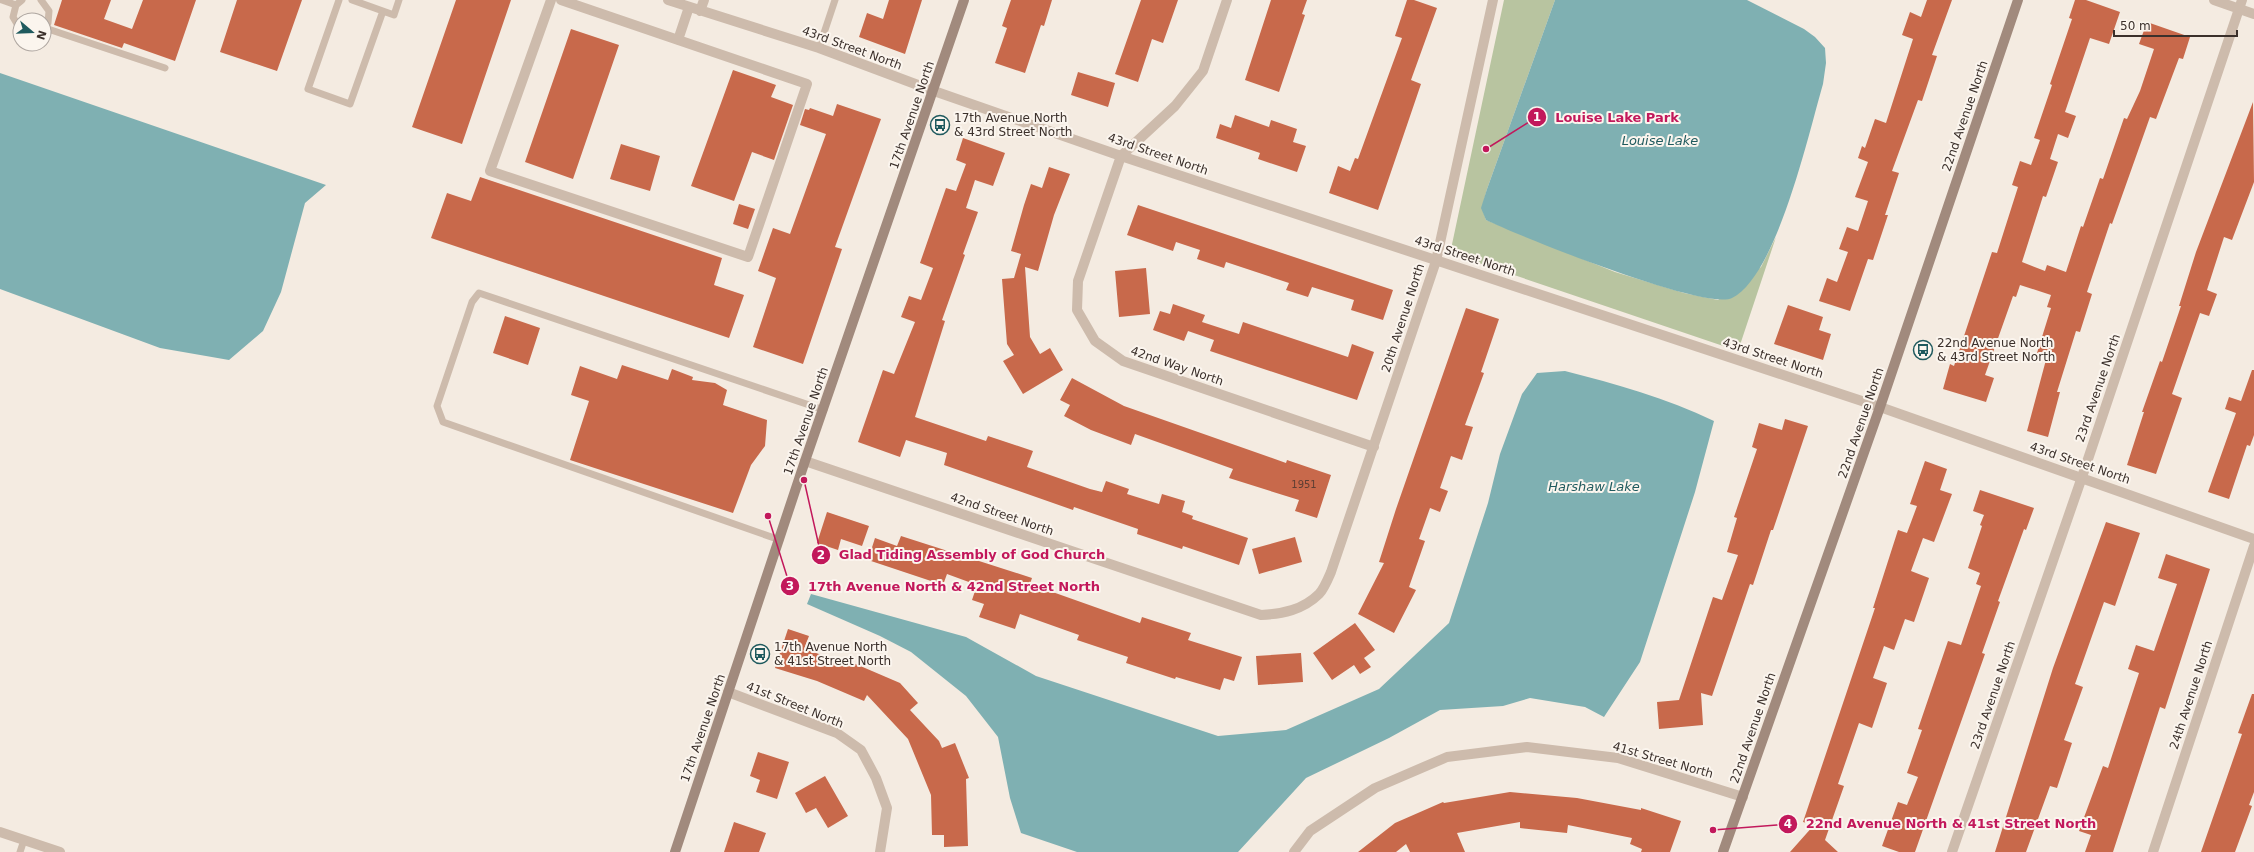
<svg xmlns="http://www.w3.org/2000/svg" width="2254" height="852" font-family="'DejaVu Sans',sans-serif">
<rect width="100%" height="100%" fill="#f4ebe1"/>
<path fill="#b8c4a0" d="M1504,0h51l-68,189 -5,19 4,12 129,52 69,21 34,7 43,-33 15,-30 -38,114 -277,-94 -10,-8z"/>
<path fill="#7fb0b2" d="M1555,0h192l57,29 11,8 10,11 1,15 -3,21c-14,48 -46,192 -91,214 -27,13 -213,-62 -246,-78l-5,-12 6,-19z
M0,73l326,112 -21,18 -24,89 -18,39 -34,29 -69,-12 -160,-59z
M1565,371c51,13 101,27 149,50l-19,71 -55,170 -36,55 -19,-10 -55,-9 -27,8 -63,4 -51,28 -83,40 -68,74h-161l-56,-19 -11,-35 -12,-61 -32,-41 -55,-44 -31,-16 -73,-32 4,-10 155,43 70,39 182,60 68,-6 93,-41 70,-66 39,-120 12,-49 22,-60 15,-21z"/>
<path fill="#c8694b" d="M62,0h49l-7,19 28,10 11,-29h53l-21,61 -51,-18 -2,5 -68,-23z
M237,0h65l-25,71 -57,-19z
M456,0h55l-49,144 -50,-17z
M889,0h33l-17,54 -46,-17 8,-24 16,6z
M1011,0h41l-8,26 -3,-1 -16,48 -30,-10 12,-35 -5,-2z
M1141,0h37l-15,43 -11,-4 -14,43 -23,-8z
M1271,0h36l-5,14 3,1 -26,77 -34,-12z
M1407,0h7l23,8 -26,72 10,4 -43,126 -49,-17 9,-27 12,5 5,-13 3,1 44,-121 -7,-2z
M1927,0h25l-20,55 5,1 -15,45 -4,-1 -26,71 7,2 -14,42h3l-15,45 -5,-1 -18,52 -31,-10 8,-23 10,4 11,-30 -9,-3 8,-22 11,4 10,-30 -13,-4 13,-35 -10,-4 4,-12 3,2 10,-29 11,4 27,-84 -11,-4 8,-23 11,5z
M2075,0h11l34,12 -11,32 -19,-6 -25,74 11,4 -8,22 -10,-4 -8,25 8,3 -12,35 -3,-1 -21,66 23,9 2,-6 19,7 15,-46 2,1 17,-49 3,1 21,-61 3,1 13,-28 14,-42 -15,-5 8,-22 43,15 -7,22 -4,-1 -23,61 -6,-2 -38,107 -2,-1 -23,69 5,2 -12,38 -4,-1 -19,61h3l-12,45 -21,-6 20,-75 -10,-3 14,-45 -4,-1 4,-12 -31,-10 -4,12 -3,-1 -28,79 9,3 -8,24 -43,-13 7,-25 4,2 38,-114 5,1 21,-66 -6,-2 8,-24 11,4 9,-25 -6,-2 18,-53 -2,-1 22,-65 -3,-1z
M571,29l48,16 -46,134 -48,-17z
M733,70l43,15 -5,12 22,8 -19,55 -22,-8 -18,49 -43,-15z
M1078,72l37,11 -7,24 -37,-12z
M2253,102l1,80 -22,58 -8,-3 -10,31 -7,22 10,4 -8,22 -9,-3 -28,81 10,4 -26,76 -29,-9 17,-53h-2l18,-51 2,1 19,-56h-2l17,-54z
M837,104l44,15 -46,128 7,2 -39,115 -50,-17 23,-69 -18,-7 15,-43 17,6 36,-100 -26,-9 5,-16 4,1 1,-2 23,8z
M1235,115l34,12 2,-7 26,9 -4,13 13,4 -9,26 -39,-13 2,-6 -44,-15 4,-14 11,4z
M963,138l42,15 -12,33 -18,-6 -9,28 12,4 -15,42 2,1 -23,65 3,1 -30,96 71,24 2,-5 45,15 -6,16 63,22 12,3 4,-11 23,8 -2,5 32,10 3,-10 23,7 -3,11 11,4 -1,3 56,19 -9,27 -56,-19 -1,3 -45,-15 1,-5 -64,-22 -1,3 -129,-45 3,-12 -41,-13 -6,17 -42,-15 25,-72 11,4 21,-52 -14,-5 8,-21 12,4 12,-32 -13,-5 26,-75 10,3 10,-27 -10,-4z
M621,144l39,12 -10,35 -40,-12z
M1049,167l21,7 -16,41 -16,56 -13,-4 5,70 10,17 10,-6 13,22 -40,24 -20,-33 11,-6 -7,-11 -5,-65 12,-1 7,-24 -10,-3 13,-46 7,-21 11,4z
M480,177l242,81 -8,27 30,10 -15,43 -298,-100 16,-45 24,8z
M739,204l16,5 -7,20 -15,-5z
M1138,205l255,85 -10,30 -32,-10 3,-10 -42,-13 -4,10 -22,-7 3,-7 -63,-21 -2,6 -27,-9 3,-9 -24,-8 -3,9 -46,-16z
M1146,268l4,46 -31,3 -4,-46z
M1173,304l32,11 -3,7 37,12 4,-12 105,35 4,-13 22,8 -17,48 -147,-49 4,-11 -26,-9 -4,10 -31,-11 7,-19 10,3z
M1788,305l35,12 -4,13 12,4 -8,26 -49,-16z
M1466,308l33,11 -18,53 3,1 -19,52 8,2 -11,33 -11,-4 -11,32 8,3 -8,21 -10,-4 -11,31 6,2 -16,46 7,3 -22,43 -36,-19 26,-51 -5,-1 17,-53z
M505,316l35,12 -12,37 -35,-12z
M622,365l46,15 4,-11 21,8 -1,3 23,3 12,7 -4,15 44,15 -2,26 -14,19 -18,48 -163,-53 19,-59 -18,-6 9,-29 37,13z
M2252,370h2v65l-4,11 -3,-1 -18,54 -21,-7 28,-79 -11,-4 4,-12 12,4z
M1072,378l52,28 162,57 1,-3 44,15 -14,43 -22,-7 4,-11 -70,-22 4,-9 -98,-35 -4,11 -40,-15 -27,-14 6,-11 -10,-5z
M1785,419l23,7 -35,104h-2l-18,55 -3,-1 -38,112 -11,-3 2,32 -44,4 -2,-27 22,-2 34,-103 9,3 16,-45 -11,-3 10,-34 -3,-1 23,-68 -5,-2 7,-24 23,7z
M1925,461l22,8 -7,21 12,4 -18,48 -11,-4 -12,33 18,7 -15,44 -9,-3 -11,31 -10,-4 -11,32 14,5 -15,45 -13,-5 -21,61 6,2 -19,54 13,12h-48l24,-27 -11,-3 72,-214h-2l25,-78 9,3 10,-27 -7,-2z
M1980,490l54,18 -8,22 -2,-1 -26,72 2,1 -18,51 3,1 -70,198h-16l-17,-6 16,-44 9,3 11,-28 -11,-4 15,-43 -4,-1 30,-88 13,4 20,-59 -5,-2 4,-11 -12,-5 14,-42 -2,-1 4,-10 -11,-4z
M827,512l42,14 -7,20 -21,-7 -3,11 -21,-7z
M2106,522l34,11 -25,73 -11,-4 -29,82 8,3 -19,53 8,3 -15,45 -7,-2 -24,66h-31l58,-184z
M901,536l131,42 -2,6 110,39 2,-6 49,16 -3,7 54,17 -8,24 -10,-3 -4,12 -44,-13 -1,2 -49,-16 2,-6 -51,-17 2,-5 -59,-21 -5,15 -36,-12 5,-13 -12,-4 5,-15 -30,-11 -4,11 -75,-25 7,-22 22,8z
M1295,537l7,25 -43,12 -7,-25z
M2166,554l44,15 -45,140 -5,-2 -47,145h-28l6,-17 -12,-4 24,-65 5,2 31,-95 -11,-4 8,-24 18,6 23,-67 -19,-6z
M1355,623l20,27 -11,8 7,9 -11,7 -6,-9 -22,15 -19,-27z
M788,629l21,7 -5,13 39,13 1,-3 56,24 18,20 -8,7 29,31 3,7 13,-5 14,35 -3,1 2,67 -24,1v-12h-12l-1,-40 -23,-56 -41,-44 -3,6 -47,-20 -42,-13z
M1301,653l2,29 -45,3 -2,-29z
M2252,694h2v98l-5,13 3,1 -17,46h-34l41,-118 -4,-1z
M758,752l31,10 -12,37 -21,-7 4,-12 -10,-4z
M825,776l23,40 -20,12 -12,-20 -10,5 -11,-20z
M1510,792l67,6 64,12v-2l40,13 -11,31h-29l1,-3 -12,-5 2,-6 -64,-13 -1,8 -47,-5v-6l-63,11 8,19h-55l-4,-8 -10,8h-38l37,-29 48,-21 1,1z
M734,822l32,11 -7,19h-35z"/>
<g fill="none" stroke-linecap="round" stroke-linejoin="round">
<path stroke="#cdbbac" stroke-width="7" d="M2,0l14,5
M41,0l8,11 -1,12 -4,5
M339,0l-31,89 42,15 33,-93
M352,0l42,15 5,-15
M45,28l120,40
M20,29l-7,-12 3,-12 6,-5
M819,48l16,-48
M780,540l-337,-118 -6,-16 35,-104 7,-9 345,117
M20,852l4,-12"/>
<path stroke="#cdbbac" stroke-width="10" d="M551,0l-61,171 258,86 59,-173 -246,-84
M668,0l151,48 115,43 187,65 759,251 374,132
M1227,0l-24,71 -28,35 -54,50 -43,125 -1,29 18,31 28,20 251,86
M2214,0l40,14
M700,11l4,-11
M678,40l11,-33
M805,461l456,154c21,-1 42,-5 58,-21 5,-5 9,-15 12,-22l105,-311 57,-261
M728,692l109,41 24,17 15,28 11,30 -7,44
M0,832l60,20
M1294,852l16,-21 65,-43 72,-31 80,-10 91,11 125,39
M1952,852l130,-375 160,-477
M2153,852l101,-306"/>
<path stroke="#a18a7d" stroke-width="10" d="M675,852l130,-391 159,-461
M1723,852l157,-445 138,-407"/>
</g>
<defs>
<symbol id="bus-ring" viewBox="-11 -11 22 22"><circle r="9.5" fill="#fbf5ee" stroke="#1f5a5e" stroke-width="1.5"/><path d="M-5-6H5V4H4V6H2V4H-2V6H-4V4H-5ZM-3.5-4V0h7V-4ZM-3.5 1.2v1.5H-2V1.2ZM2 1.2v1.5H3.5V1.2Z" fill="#1f5a5e"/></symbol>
</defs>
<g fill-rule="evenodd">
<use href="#bus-ring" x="929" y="114" width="22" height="22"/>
<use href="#bus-ring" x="1912" y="339" width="22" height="22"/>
<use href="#bus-ring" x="749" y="643" width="22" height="22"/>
</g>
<g text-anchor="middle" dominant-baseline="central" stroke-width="4" stroke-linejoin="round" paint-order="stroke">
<g font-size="10" fill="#5e3e33">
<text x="1304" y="484">1951</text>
</g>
<g font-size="12" fill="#3b302b" stroke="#fbf5ee">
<text transform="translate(852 48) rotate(20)">43rd Street North</text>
<text transform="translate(912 115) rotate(-71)">17th Avenue North</text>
<text transform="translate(1965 116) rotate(-71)">22nd Avenue North</text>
<text transform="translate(1158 154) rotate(19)">43rd Street North</text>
<text transform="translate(1465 256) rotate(18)">43rd Street North</text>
<text transform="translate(1403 318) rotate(-72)">20th Avenue North</text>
<text transform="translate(1773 358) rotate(18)">43rd Street North</text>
<text transform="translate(1177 366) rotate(19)">42nd Way North</text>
<text transform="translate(2098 388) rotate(-71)">23rd Avenue North</text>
<text transform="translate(806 421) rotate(-71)">17th Avenue North</text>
<text transform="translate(1861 423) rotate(-71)">22nd Avenue North</text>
<text transform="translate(2080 463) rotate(19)">43rd Street North</text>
<text transform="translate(1002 514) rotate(19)">42nd Street North</text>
<text transform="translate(1993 695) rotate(-71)">23rd Avenue North</text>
<text transform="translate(2191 695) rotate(-72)">24th Avenue North</text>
<text transform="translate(795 705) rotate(22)">41st Street North</text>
<text transform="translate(703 728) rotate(-71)">17th Avenue North</text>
<text transform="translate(1753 728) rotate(-71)">22nd Avenue North</text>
<text transform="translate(1663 760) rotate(16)">41st Street North</text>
</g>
<g font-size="12" fill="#3b302b" stroke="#fbf5ee" text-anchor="start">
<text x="954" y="118">17th Avenue North<tspan x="954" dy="14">&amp; 43rd Street North</tspan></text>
<text x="1937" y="343">22nd Avenue North<tspan x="1937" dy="14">&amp; 43rd Street North</tspan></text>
<text x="774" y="647">17th Avenue North<tspan x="774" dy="14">&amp; 41st Street North</tspan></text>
</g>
<g font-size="13" font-style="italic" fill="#1f5a5e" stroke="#fbf5ee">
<text x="1660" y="140">Louise Lake</text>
<text x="1594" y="486">Harshaw Lake</text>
</g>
</g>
<path fill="none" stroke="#c2185b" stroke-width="1.5" d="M1486 149L1537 117M804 480L821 555M768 516L790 586M1713 830L1788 824"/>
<g fill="#c2185b" stroke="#fbf5ee" stroke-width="1.5">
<circle cx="1486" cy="149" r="4"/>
<circle cx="804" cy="480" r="4"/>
<circle cx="768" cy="516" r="4"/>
<circle cx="1713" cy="830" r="4"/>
<circle cx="1537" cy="117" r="10"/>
<circle cx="821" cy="555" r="10"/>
<circle cx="790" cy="586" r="10"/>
<circle cx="1788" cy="824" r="10"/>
</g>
<g font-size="12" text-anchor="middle" font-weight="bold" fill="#fff">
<text x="1537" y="121">1</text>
<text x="821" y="559">2</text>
<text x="790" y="590">3</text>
<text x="1788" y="828">4</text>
</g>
<g font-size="13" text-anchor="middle" font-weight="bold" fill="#c2185b" stroke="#fbf5ee" stroke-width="4" stroke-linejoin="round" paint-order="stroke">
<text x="1617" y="122">Louise Lake Park</text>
<text x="972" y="559">Glad Tiding Assembly of God Church</text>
<text x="954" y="591">17th Avenue North &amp; 42nd Street North</text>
<text x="1951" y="828">22nd Avenue North &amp; 41st Street North</text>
</g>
<g transform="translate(32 32) rotate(109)"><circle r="19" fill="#fbf5ee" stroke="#aea6a0"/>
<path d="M0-3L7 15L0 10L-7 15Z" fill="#1f5a5e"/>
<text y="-6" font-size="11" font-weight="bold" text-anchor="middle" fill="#3b302b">N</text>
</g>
<path d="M2114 30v6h123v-6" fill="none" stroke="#3b302b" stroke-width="2"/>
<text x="2120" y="30" font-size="12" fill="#3b302b" stroke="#fbf5ee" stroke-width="3" paint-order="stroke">50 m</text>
</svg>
